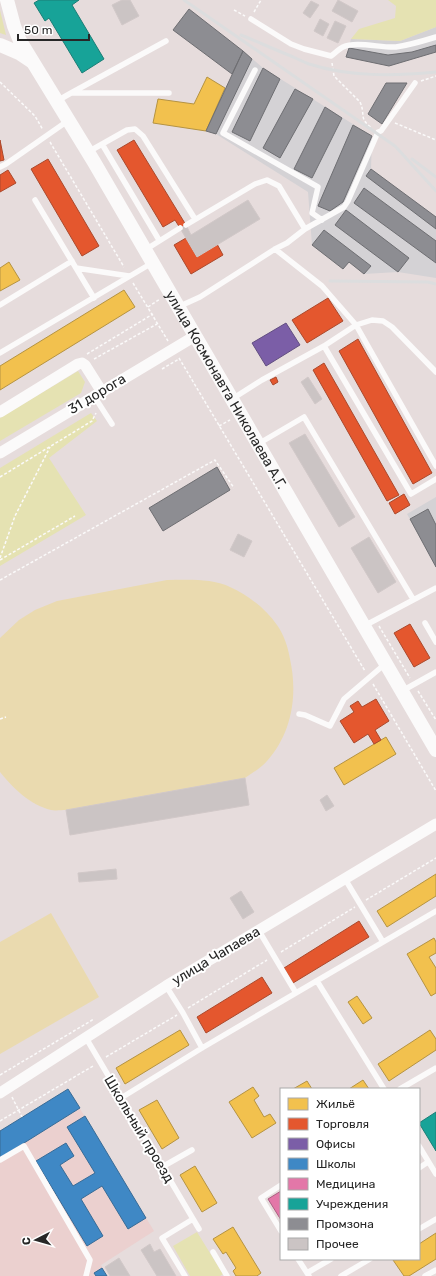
<svg xmlns="http://www.w3.org/2000/svg" width="436" height="1276" font-family="Rubik,sans-serif">
<rect width="100%" height="100%" fill="#e6dcdc"/>
<path fill="#d4d2d5" d="M436,27v25l-47,14 -43,-9 5,-18 49,2z
M243,51l20,17 109,68 -1,33 65,48v61l-38,-6 -34,2 -15,-12 -6,7 -31,-24 -4,-53 -92,-58 -10,-3z
M436,497v71l-29,-54z"/>
<path fill="#ebd0cf" d="M68,1089l86,142 -53,34 6,11h-107v-145z"/>
<path fill="#e5e2b2" d="M388,0h48v27l-36,14 -49,-2 8,-10 36,-11 1,-12z
M0,10l6,25 -6,-2z
M78,371l7,11 -4,11 -81,48v-23z
M91,413l6,8 -48,37 37,57 -86,51v-98z
M197,1232l26,42 -3,2h-30l-17,-30z"/>
<path fill="#eadaaf" d="M167,580c21,0 44,-2 63,7 18,8 36,22 47,38 7,10 11,22 13,34 8,36 2,74 -23,102 -6,7 -15,12 -22,17l-179,32c-4,0 -11,1 -15,0 -21,-5 -38,-22 -51,-38v-134l19,-18 16,-10 22,-9z
M51,913l48,84 -99,57v-112z"/>
<path fill="#f2c14e" stroke="#b59342" d="M207,77l18,11 -19,43 -53,-8 5,-24 36,5z
M9,262l11,18 -20,11v-23z
M124,290l11,17 -135,83v-24z
M386,737l10,17 -52,31 -10,-17z
M436,874v22l-49,31 -10,-16z
M434,938l2,4v11l-7,4 7,11v25l-5,3 -24,-42z
M357,996l15,22 -9,6 -15,-22z
M180,1030l9,15 -64,39 -9,-16z
M430,1030l6,9v11l-47,31 -11,-17z
M363,1080l6,9h-20z
M307,1081l5,8h-19z
M253,1087l6,9 -5,4 10,17 6,-3 6,9 -24,15 -23,-36z
M157,1100l22,38 -17,11 -23,-39z
M195,1166l22,37 -15,9 -22,-37z
M233,1227l28,46 -4,3h-21l-3,-5 3,-3 -10,-16 -3,2 -10,-15z
M436,1233v26l-27,17h-5l-11,-16 26,-1v-15z"/>
<path fill="#e4572e" stroke="#ab492c" d="M0,140l4,20 -4,1z
M134,140l52,85 -6,3 -5,-8 -12,7 -46,-77z
M48,159l51,87 -17,10 -51,-87z
M8,170l8,13 -16,9v-17z
M186,238l11,19 20,-13 6,11 -32,19 -17,-29z
M328,298l15,23 -36,22 -15,-23z
M358,339l74,134 -19,11 -74,-133z
M324,363l75,132 -12,6 -74,-131z
M276,377l2,5 -5,3 -3,-5z
M404,494l6,11 -15,9 -6,-11z
M410,624l20,34 -16,9 -20,-34z
M376,699l13,22 -14,9 6,10 -7,4 -6,-10 -14,9 -14,-22 14,-9 -4,-6 8,-5 4,6z
M359,921l10,16 -76,46 -9,-15z
M262,977l10,16 -66,40 -9,-16z"/>
<path fill="#7b5ea7" stroke="#624e81" d="M286,323l14,22 -34,21 -14,-23z"/>
<path fill="#3f88c5" stroke="#386b96" d="M68,1089l12,19 -80,50v-27z
M85,1116l61,102 -18,11 -26,-43 -21,13 22,37 -16,10 -51,-85 30,-18 8,13 -14,9 13,21 22,-13 -28,-46z
M102,1268l5,8h-11l-2,-3z"/>
<path fill="#e377a8" stroke="#ab5f81" d="M281,1191v29l-13,-21z"/>
<path fill="#17a398" stroke="#1c7e76" d="M39,0h40l-7,5 32,54 -22,14 -33,-55 -4,3 -11,-18z
M436,1112v39l-17,-28z"/>
<path fill="#8d8d92" stroke="#6e6e72" d="M189,9l54,42 -11,23 -59,-44z
M436,45v7l-47,14 -43,-9 3,-9 39,7 24,-3z
M243,51l9,8 -36,75 -10,-3z
M263,68l17,11 -30,62 -18,-9z
M386,83h21l-25,41 -14,-10z
M295,89l18,10 -33,59 -17,-10z
M325,107l17,11 -30,60 -18,-9z
M353,125l19,11 -29,66 -13,9 -12,-5z
M371,169l65,48v12l-70,-53z
M364,188l72,53v22l-82,-60z
M346,210l63,48 -11,14 -63,-47z
M324,230l47,36 -7,8 -15,-12 -6,7 -31,-24z
M217,467l13,23 -67,41 -14,-23z
M428,509l8,16v42l-26,-48z"/>
<path fill="#cbc4c4" stroke="#d1c8c8" d="M122,0h8l9,16 -17,9 -10,-20z
M338,0l20,11 -6,11 -20,-11z
M311,1l8,4 -9,13 -7,-5z
M320,19l9,5 -6,12 -9,-5z
M335,21l11,5 -8,17 -11,-5z
M248,200l12,19 -63,38 -17,-29 6,-3 5,10z
M308,377l14,22 -7,5 -14,-22z
M305,434l50,83 -16,10 -50,-84z
M238,534l14,7 -8,16 -14,-7z
M369,537l27,45 -18,11 -27,-45z
M245,778l4,27 -179,30 -4,-25z
M327,795l7,11 -8,5 -6,-11z
M116,869l1,10 -38,3 -1,-9z
M241,891l13,21 -11,7 -13,-21z
M150,1244l4,8 6,-3 16,27h-19l-16,-26z
M119,1258l11,18h-20l-5,-9z"/>
<g fill="none" stroke-linecap="round" stroke-linejoin="round">
<path stroke="#fbfafa" stroke-width="1.5" stroke-dasharray="3 2" stroke-linecap="butt" d="M234,10l11,6
M254,12l7,-12
M332,63l2,13 26,26c6,13 -2,16 12,26
M421,81l15,-5
M0,82l35,34 8,14
M395,123l41,17
M50,142l74,125
M133,283l35,58
M148,307l12,-8
M87,354l66,-40
M179,358l186,313
M94,359l63,-35
M162,369l17,-10
M219,426l11,-6
M0,477l92,-56 4,-8
M0,558l15,-42 35,-69
M0,560l75,-44
M0,580l215,-120 19,28
M379,626l31,52
M373,684l63,107
M418,691l18,29
M0,719l6,-2
M366,900l70,-42
M281,952l74,-45
M188,1008l79,-48
M106,1057l71,-42
M0,1075l94,-56
M12,1097l10,20
M0,1121l93,-55"/>
<path stroke="#fbfafa" stroke-width="5.5" d="M251,19l40,25 13,5 27,7c4,-3 8,-7 12,-9 13,-6 38,1 53,0 14,-2 27,-6 40,-10
M255,70l-32,63 95,54 -6,26 10,7
M71,93l95,-52
M57,101l14,-8h98
M102,144l57,96
M88,152l39,-22 8,-1 8,7 52,83
M0,167l6,-3 63,-44
M35,200l59,98
M186,225l69,-41 12,-4 12,6 26,43
M275,249l47,37 34,39 80,141
M145,250l35,-22
M76,268l53,8
M0,305l72,-44
M178,307l22,-10 75,-48 12,-6 18,-14 39,-22 4,-6 30,-69 3,-1 34,-48
M324,346l87,148 25,-15
M0,353l152,-90
M94,396l18,28
M232,399l30,-19 62,-34 32,-21 16,-5 11,1 9,6 44,45
M258,444l46,-27 109,182
M425,623l11,19
M364,626l72,-38
M402,691l34,-19
M299,714l6,1 25,11 14,-27 41,-35
M345,879l38,63
M259,931l37,62
M317,981l67,108
M166,986l17,27 19,35
M86,1038l113,191
M400,1089l36,-21
M121,1098l81,-50 234,-137
M419,1146l17,28
M0,1160l24,-14 66,114 -4,16
M162,1167l30,-17
M419,1168l9,-6
M281,1185l-20,13 20,33
M419,1229l17,-10
M213,1252l14,24
M298,1259l11,17
M307,1273l24,-14
M185,1276l-23,-38 31,-19
M341,1276l29,-17
M425,1276l11,-6"/>
<path stroke="#fbfafa" stroke-width="11" d="M0,412l78,-48 4,-1 3,2 17,27
M0,453l195,-117
M0,1093l166,-107 270,-162"/>
<g stroke="#fbfafa" stroke-width="14">
<path id="s1" d="M7,0l7,26 6,15 74,121 342,588"/>
<path d="M0,45l19,8 12,8"/>
</g>
<path stroke="#dcddde" stroke-width="3" d="M184,0l211,146 41,45
M241,35c15,6 30,13 45,19 8,3 15,7 23,10 41,13 85,12 127,8
M412,159l24,18
M330,281l98,1 8,2"/>
</g>
<g text-anchor="middle" dominant-baseline="central" stroke-width="4" stroke-linejoin="round" paint-order="stroke">
<g font-size="14" fill="#272727" stroke="#fff">
<text stroke="none"><textPath href="#s1" startOffset="448">улица Космонавта Николаева А.Г.</textPath></text>
<text transform="translate(97 394) rotate(-31)">31 дорога</text>
<text transform="translate(216 956) rotate(-31)">улица Чапаева</text>
<text transform="translate(139 1129) rotate(59)">Школьный проезд</text>
</g>
</g>
<rect x="280" y="1088" width="140" height="172" fill="#ffffff" stroke="#a9a9a9"/>
<rect x="288" y="1098" width="20" height="12" fill="#f2c14e" stroke="#a9a9a9"/>
<text x="316" y="1108" font-size="12" fill="#272727">Жильё</text>
<rect x="288" y="1118" width="20" height="12" fill="#e4572e" stroke="#a9a9a9"/>
<text x="316" y="1128" font-size="12" fill="#272727">Торговля</text>
<rect x="288" y="1138" width="20" height="12" fill="#7b5ea7" stroke="#a9a9a9"/>
<text x="316" y="1148" font-size="12" fill="#272727">Офисы</text>
<rect x="288" y="1158" width="20" height="12" fill="#3f88c5" stroke="#a9a9a9"/>
<text x="316" y="1168" font-size="12" fill="#272727">Школы</text>
<rect x="288" y="1178" width="20" height="12" fill="#e377a8" stroke="#a9a9a9"/>
<text x="316" y="1188" font-size="12" fill="#272727">Медицина</text>
<rect x="288" y="1198" width="20" height="12" fill="#17a398" stroke="#a9a9a9"/>
<text x="316" y="1208" font-size="12" fill="#272727">Учреждения</text>
<rect x="288" y="1218" width="20" height="12" fill="#8d8d92" stroke="#a9a9a9"/>
<text x="316" y="1228" font-size="12" fill="#272727">Промзона</text>
<rect x="288" y="1238" width="20" height="12" fill="#cbc4c4" stroke="#a9a9a9"/>
<text x="316" y="1248" font-size="12" fill="#272727">Прочее</text>
<g transform="translate(36 1240) rotate(264)" stroke="#ffffff" stroke-width="3" paint-order="stroke">
<path d="M0-3L7 15L0 10L-7 15Z" fill="#272727"/>
<text y="-6" font-size="11" font-weight="bold" text-anchor="middle" fill="#272727">С</text>
</g>
<path d="M18 34v6h71v-6" fill="none" stroke="#272727" stroke-width="2"/>
<text x="24" y="34" font-size="12" fill="#272727" stroke="#ffffff" stroke-width="3" paint-order="stroke">50 m</text>
</svg>
